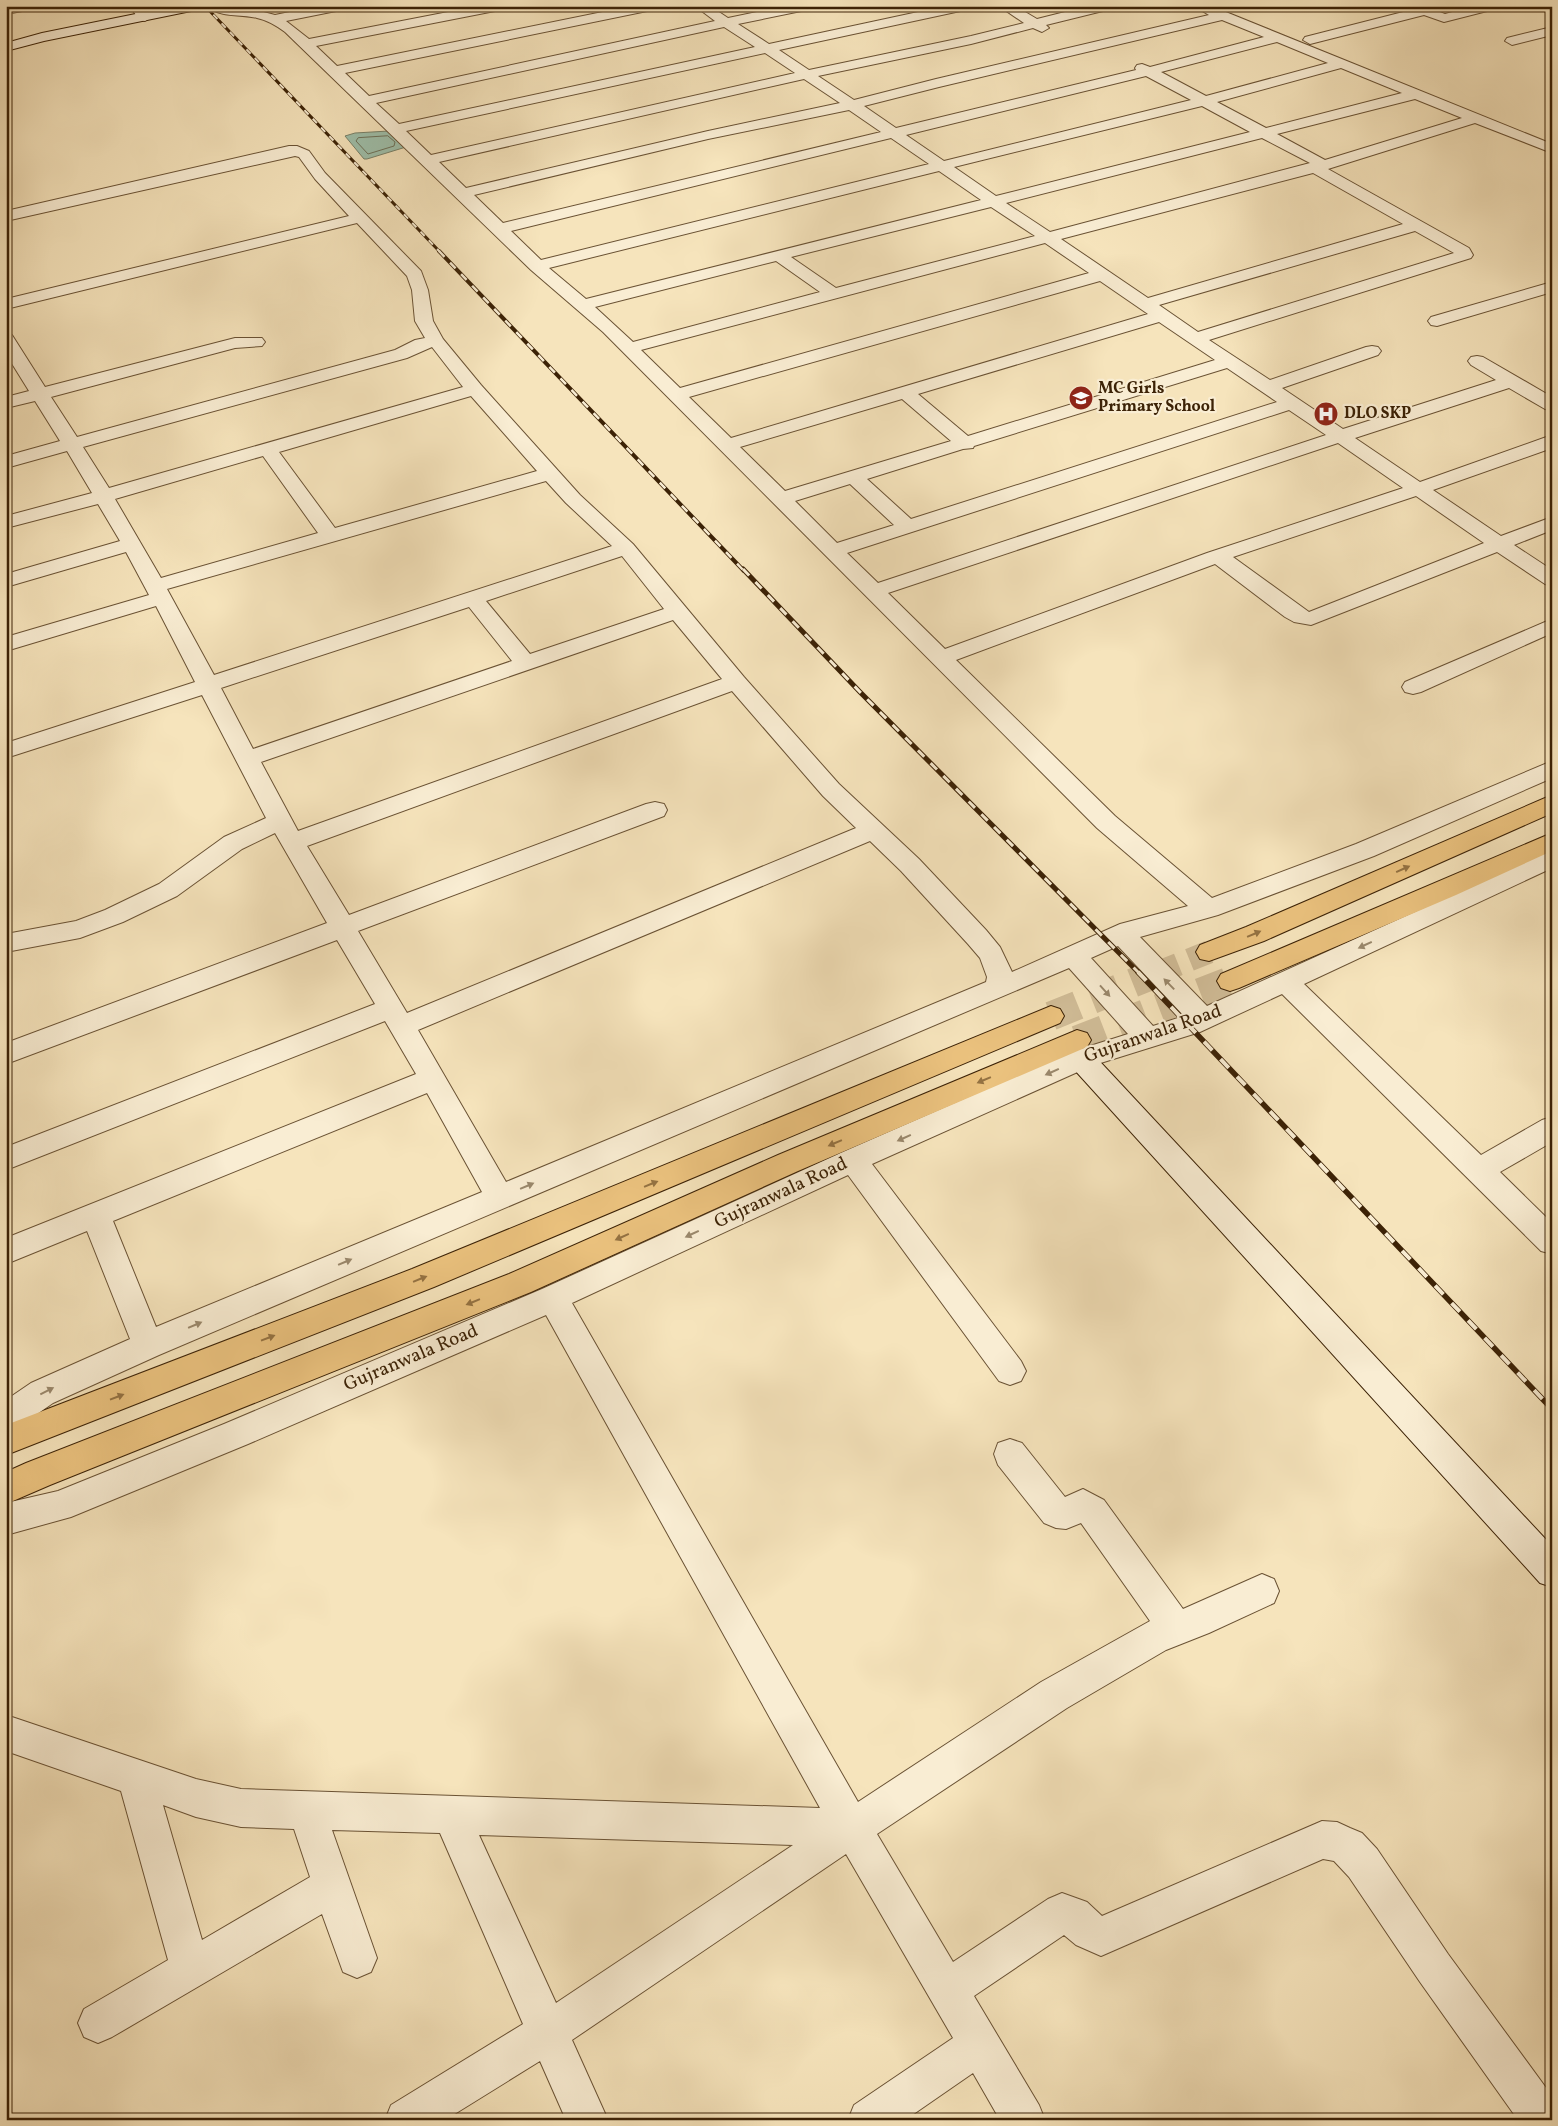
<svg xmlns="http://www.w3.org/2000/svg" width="1558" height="2126" font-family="Vollkorn,serif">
<rect width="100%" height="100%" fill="#f6e4bc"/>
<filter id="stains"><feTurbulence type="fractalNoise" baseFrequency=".004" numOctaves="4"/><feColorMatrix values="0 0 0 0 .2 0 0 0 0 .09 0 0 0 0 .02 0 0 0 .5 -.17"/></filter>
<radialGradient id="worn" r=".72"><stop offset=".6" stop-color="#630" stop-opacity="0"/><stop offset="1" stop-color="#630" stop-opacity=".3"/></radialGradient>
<path fill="#9ebfaa" stroke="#778068" d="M389,131l17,16 -39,12h-3l-19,-23 10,-3z"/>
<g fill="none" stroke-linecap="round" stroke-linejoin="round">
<path stroke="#6d7058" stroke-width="1" d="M388,136l7,6 -1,4 -26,8 -12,-13 2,-3z"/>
<path stroke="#d1bd98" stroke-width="23" stroke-dasharray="23 12" stroke-linecap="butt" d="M1157,973l52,-21"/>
<path stroke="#d1bd98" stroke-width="29" stroke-dasharray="29 15" stroke-linecap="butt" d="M1051,1016l109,-44
M1077,1040l153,-59"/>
<defs>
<path id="street" d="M6,6h28l-1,3 -27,5z
M129,6h13l10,11 -7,4 -5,-1z
M208,6l44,3 23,6 44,-9h28l-6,4 -55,11 23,18 170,-33h27l-6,4 -184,36 21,20 295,-60h26l-6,4 -307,63 24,23 346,-75 -20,-15h15l18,12 58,-12h26l-6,4 -68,14 31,20 177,-38h25l-6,4 -186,40 30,20 162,-34 53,-13 -25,-17h16l22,13 52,-13h23l-1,3 -65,16 3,3 -7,4 -9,-4 -62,16 -153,32 36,24 82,-21 273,-64 -10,-6 2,-3h10l341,138v9l-77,-30 -147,46 141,79 4,7 -2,3 -262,82 61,40 96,-33 6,-1 6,1 3,4 -3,4 -96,33 61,41 153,-49 -25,-15 -3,-4 3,-4 6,-1 6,1 69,40v13l-7,-1 -36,-21 -154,50 65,44 132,-47v13l-119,42 68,46 51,-19v13l-38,15 38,25v16l-7,-2 -48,-32 -186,73 -17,-3 -9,-5 -70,-53 -259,96 159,156 97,82 144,-54 196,-83v17l-178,78 -156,59 -78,22 67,69 345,-156v18l-248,116 177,171 61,-35 10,-3v25l-52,30 52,51v31l-11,-3 -259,-257 -82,38 -109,34 -219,98 149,197 5,10 -5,10 -11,4 -11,-4 -151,-206 -276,128 286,499 183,-120 109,-61 -69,-98 -15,6 -10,-1 -12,-5 -46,-58 -4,-11 4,-11 12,-4 12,4 43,54 18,-8 21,11 79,109 79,-35 12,5 5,12 -5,12 -65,30 -43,17 -99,58 -190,126 76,128 95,-63 14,-6 25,9 15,14 220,-95 15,1 13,6 12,5 15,16 71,105 104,142v24h-34l-98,-138 -71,-105 -15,-16 -11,-2 -222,97 -25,-11 -12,-10 -90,61 65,109 6,15h-45l-27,-47 -68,47h-57l6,-15 99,-67 -107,-184 -274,186 36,80h-42l-26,-59 -95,59h-60l6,-15 132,-81 -83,-191 -108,-3 45,128 -6,14 -14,6 -14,-6 -21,-58 -210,123 -14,6 -14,-6 -6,-14 6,-14 84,-49 -47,-169 -115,-40v-36l190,64 45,10 579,19 -274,-493 -298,129 -177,73 -65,18v-32l52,-12 166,-67 318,-135 301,-137 228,-100 57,-18 -59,-66 -910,387 -106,48 -36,25 -11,4v-32l25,-17 99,-44 -43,-108 -81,33v-26l410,-164 -31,-53 -379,149v-23l369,-143 -38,-64 -331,124v-21l321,-120 -52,-90 -33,16 -65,47 -54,26 -43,16 -74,14v-18l70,-13 29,-11 54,-26 65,-47 42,-19 -64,-123 -196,63v-15l189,-61 -39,-76 -150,45v-14l143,-42 -23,-43 -120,35v-13l114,-33 -22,-37 -92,24v-12l86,-23 -25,-42 -61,17v-12l54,-15 -25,-40 -29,7v-11l23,-6 -23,-37v-20l6,1 33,52 190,-49h27l3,4 -3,4 -27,2 -184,49 26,40 318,-87 20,-10 10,-2 -10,-17 -3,-31 -5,-14 -50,-53 -351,86v-10l343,-83 -34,-37 -16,-22 -4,-1 -289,65v-10l283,-65h8l12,5 16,22 96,98 7,19 5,31 10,18 38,46 99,110 53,49 111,133 95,107 80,75 67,71 14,17 12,25 108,-48 68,-18 -91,-78 -494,-496 -72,-62 -246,-238c-8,-6 -18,-12 -28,-14 -15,-4 -38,0 -49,-12zM1222,20l42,17 -114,30 -8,-3 -5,1 -2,3 1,2 -240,58 -32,-22 75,-19zM724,27l31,20 -356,77 -23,-21zM1277,42l51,21 -122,33 -45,-24zM765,53l30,20 -364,82 -25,-24zM1341,68l61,25 -136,35 -49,-26zM1146,76l45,24 -247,61 -38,-26zM804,79l36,24 -132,28 -242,57 -27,-26zM1415,99l47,19 -137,42 -48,-26zM1202,106l48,26 -254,64 -42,-29zM849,110l32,22 -378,91 -29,-28 234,-56zM891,138l38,26 -388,96 -30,-29zM1262,138l48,25 -260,69 -44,-29zM939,171l42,29 -395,99 -37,-31zM1313,173l90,51 -255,74 -87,-59zM991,207l44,29 -199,52 -45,-31zM1415,231l39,22 -256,79 -39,-27zM1045,243l44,30 -409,115 -39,-38zM776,261l44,31 -187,50 -38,-35zM1100,281l48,33 -417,124 -42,-41zM1159,322l56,38 -247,76 -50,-42zM432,347l31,40 -354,101 -26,-41 324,-89zM1227,368l50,34 -366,117 -44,-40 96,-30 10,-1 1,-2zM471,396l66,75 -202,57 -56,-76zM902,399l49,42 -166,50 -45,-44zM1289,410l37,25 -448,148 -31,-30zM1338,443l65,45 -196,65 -262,96 -57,-56zM263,456l55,77 -157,45 -46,-79zM546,481l20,22 46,43 -398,129 -47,-86zM850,484l44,41 -57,18 -42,-42zM1416,496l68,47 -175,69 -76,-55zM622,556l42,53 -134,45 -44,-53zM469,607l43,54 -259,88 -32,-61zM673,620l49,59 -424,152 -37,-69zM732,691l91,105 33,32 -449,185 -49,-82 306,-115 3,-6 -3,-6 -9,-2 -9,2 -297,111 -42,-69zM870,841l31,30 67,73 12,14 7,19 -1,5 -480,200 -88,-152zM1118,946l66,70 -31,10 -62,-68zM427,1093l55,99 -326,135 -43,-106zM163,1805l33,12 45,10 53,2 16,48 -108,63zM479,1835l314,10 -237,158z
M1405,6h19l21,8 29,-8h22l-1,3 -51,13 -20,-7 -114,29 -7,-4 2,-3 106,-27z
M1552,27v8l-40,10 -7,-4 2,-3z
M1552,282v10l-115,34 -6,-1 -3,-4 3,-4z
M1552,619v14l-131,59 -8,2 -8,-2 -3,-5 3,-5z"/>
<path id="secondary" d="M175,6h27l-6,4 -152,31 -38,10v-8l36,-10z
M1081,1049l10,3 461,494v41l-12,-4 -469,-517 -4,-7 4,-7z"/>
<path id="highway" d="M1552,795v18l-288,128 -55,20 -9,-2 -4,-7 4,-7 46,-18z
M1552,833v18l-96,44 -217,93 -9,3 -9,-3 -4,-7 4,-7z
M1051,1006l9,3 4,7 -4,7 -626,264 -428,168v-30l406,-156z
M1077,1030l10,3 4,7 -4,7 -289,124 -267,121 -481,193 -44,19v-32l20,-9 483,-189 269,-119z"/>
</defs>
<use href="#street" stroke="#6a5234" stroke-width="2"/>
<use href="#secondary" stroke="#3c2206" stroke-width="2"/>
<use href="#highway" stroke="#3c2206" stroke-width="2"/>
<use href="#street" fill="#f9edd3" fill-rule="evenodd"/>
<use href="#secondary" fill="#f9edd3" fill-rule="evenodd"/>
<use href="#highway" fill="#ebc27e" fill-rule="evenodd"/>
<defs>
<path id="rail-far3" d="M205,6l235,246"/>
<path id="rail-far2" d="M439,251l305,320"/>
<path id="rail-far1" d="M743,569l117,123 279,281"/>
<path id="rail" d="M1138,972l414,437"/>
</defs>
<use href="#rail-far3" stroke="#3c2206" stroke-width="3"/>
<use href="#rail-far2" stroke="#3c2206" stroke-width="4"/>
<use href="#rail-far1" stroke="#3c2206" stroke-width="5"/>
<use href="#rail" stroke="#3c2206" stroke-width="5.5"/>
<use href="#rail-far3" stroke="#f9edd3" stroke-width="2" stroke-dasharray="6" stroke-linecap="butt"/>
<use href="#rail-far2" stroke="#f9edd3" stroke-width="2.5" stroke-dasharray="8" stroke-linecap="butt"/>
<use href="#rail-far1" stroke="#f9edd3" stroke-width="3" stroke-dasharray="9" stroke-linecap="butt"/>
<use href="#rail" stroke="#f9edd3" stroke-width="4" stroke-dasharray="12" stroke-linecap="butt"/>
</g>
<defs><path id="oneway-solid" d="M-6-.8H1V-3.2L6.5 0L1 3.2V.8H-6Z" transform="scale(1.25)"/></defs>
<g fill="#947242">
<use href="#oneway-solid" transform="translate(1403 869) rotate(-24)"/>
<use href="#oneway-solid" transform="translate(1254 934) rotate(-23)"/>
<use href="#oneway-solid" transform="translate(984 1080) rotate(157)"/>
<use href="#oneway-solid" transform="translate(835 1143) rotate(157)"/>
<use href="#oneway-solid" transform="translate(651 1184) rotate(-22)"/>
<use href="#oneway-solid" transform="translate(622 1237) rotate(156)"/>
<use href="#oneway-solid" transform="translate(420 1279) rotate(-22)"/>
<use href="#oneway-solid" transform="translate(473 1302) rotate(158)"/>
<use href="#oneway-solid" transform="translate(268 1338) rotate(-21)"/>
<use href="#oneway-solid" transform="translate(117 1397) rotate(-21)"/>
</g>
<g fill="#9a886c">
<use href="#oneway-solid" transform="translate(1365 945) rotate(155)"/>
<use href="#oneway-solid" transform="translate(1169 984) rotate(-134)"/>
<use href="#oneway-solid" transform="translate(1105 991) rotate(48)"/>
<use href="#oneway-solid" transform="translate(1052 1072) rotate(156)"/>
<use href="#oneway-solid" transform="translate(904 1138) rotate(156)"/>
<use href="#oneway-solid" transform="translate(527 1186) rotate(-23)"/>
<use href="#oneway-solid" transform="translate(692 1234) rotate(155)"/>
<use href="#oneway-solid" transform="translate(345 1262) rotate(-23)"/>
<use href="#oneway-solid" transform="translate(195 1325) rotate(-23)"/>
<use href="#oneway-solid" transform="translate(47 1391) rotate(-27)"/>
</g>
<defs>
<symbol id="school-disc" viewBox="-11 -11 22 22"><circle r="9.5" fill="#8f2418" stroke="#f9edd3"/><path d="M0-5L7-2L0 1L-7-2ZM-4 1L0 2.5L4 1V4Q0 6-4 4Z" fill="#fff"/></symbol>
<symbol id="hospital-disc" viewBox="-11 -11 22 22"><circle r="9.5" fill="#8f2418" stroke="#f9edd3"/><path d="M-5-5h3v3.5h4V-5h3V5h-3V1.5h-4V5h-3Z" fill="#fff"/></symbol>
</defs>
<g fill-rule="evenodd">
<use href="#school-disc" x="1067" y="384" width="28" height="28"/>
<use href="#hospital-disc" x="1312" y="400" width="28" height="28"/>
</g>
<g text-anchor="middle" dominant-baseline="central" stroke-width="4.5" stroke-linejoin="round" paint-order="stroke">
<g font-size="16" font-weight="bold" fill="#3c2206" stroke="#f9edd3" text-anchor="start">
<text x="1098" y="389">MC Girls<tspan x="1098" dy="18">Primary School</tspan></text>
<text x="1344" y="414">DLO SKP</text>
</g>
<g font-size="19" fill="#3c2206" stroke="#f9edd3">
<text transform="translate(1153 1034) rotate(-19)">Gujranwala Road</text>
<text transform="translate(781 1193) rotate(-25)">Gujranwala Road</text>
<text transform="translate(411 1358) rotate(-23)">Gujranwala Road</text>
</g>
</g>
<rect width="1558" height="2126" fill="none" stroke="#f6e4bc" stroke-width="25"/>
<rect x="8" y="8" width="1543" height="2111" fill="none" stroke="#3c2206" stroke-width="2.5"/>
<rect x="12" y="12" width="1533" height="2101" fill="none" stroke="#3c2206"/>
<rect width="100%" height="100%" filter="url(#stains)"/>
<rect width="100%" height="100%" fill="url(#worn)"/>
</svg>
